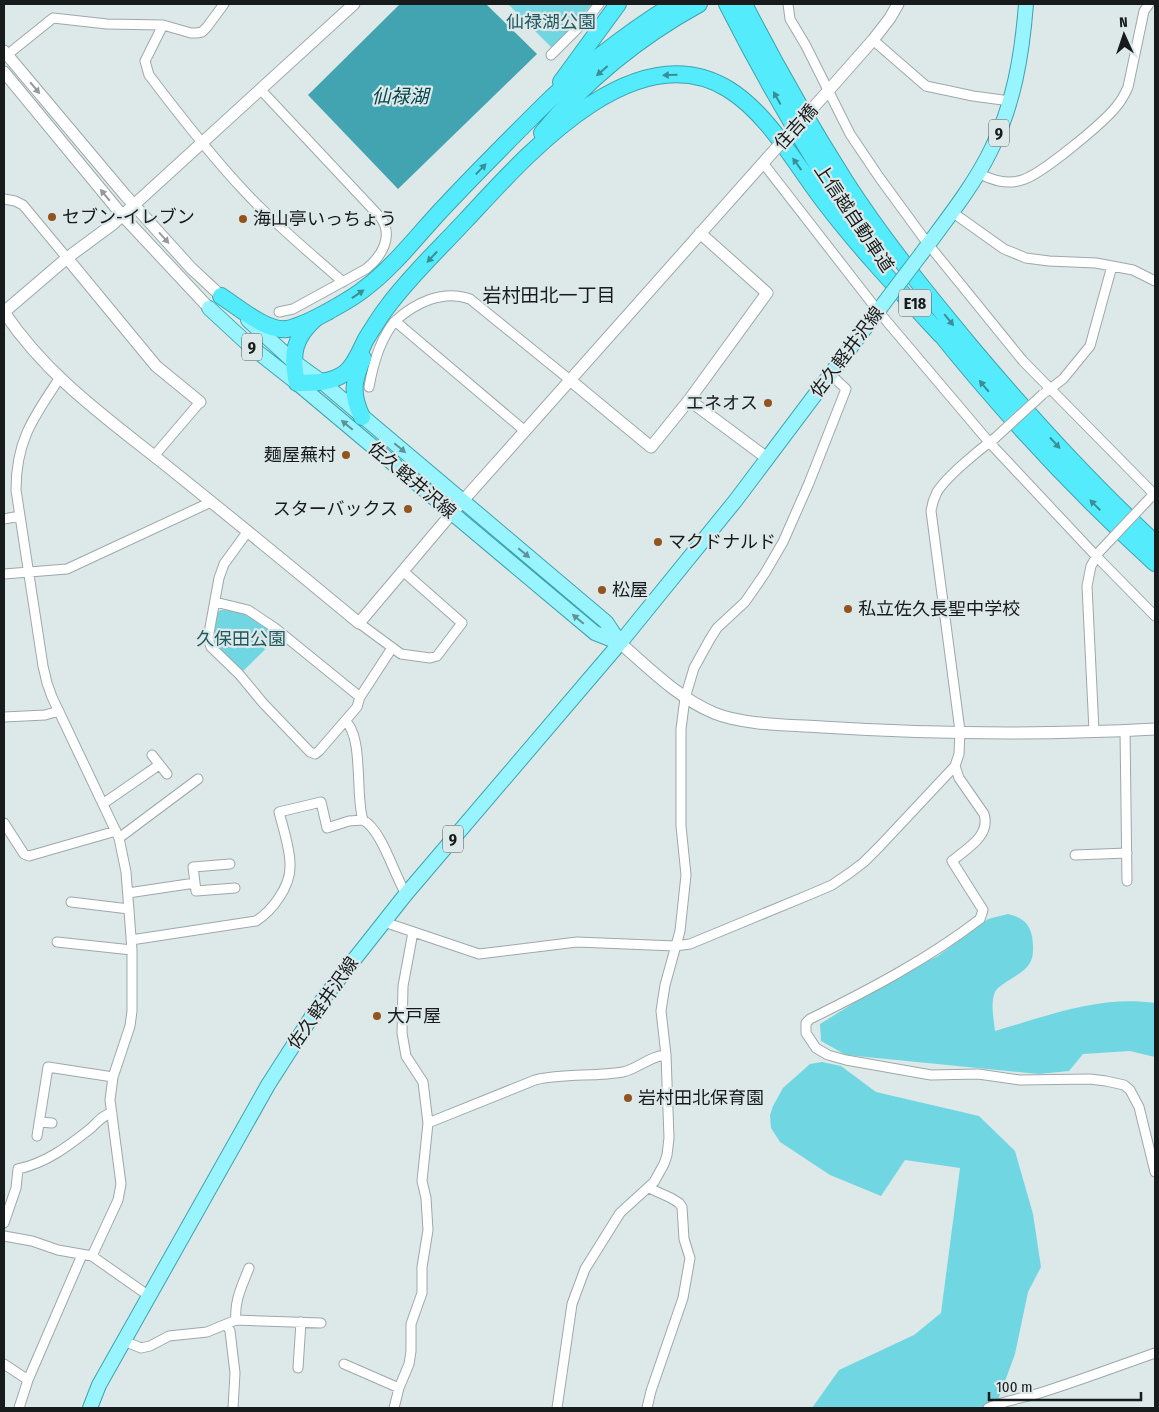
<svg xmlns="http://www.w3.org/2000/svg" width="1159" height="1412" font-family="'Fira Sans Condensed','Noto Sans JP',sans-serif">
<rect width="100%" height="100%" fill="#dde8e9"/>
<path fill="#70d6e2" d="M508,4h84l-7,9 -33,35z
M221,610c23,-1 39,13 57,27l-37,36 -27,-28 -2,-11 5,-22z
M1008,914c13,3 21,8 24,22 4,28 -3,32 -26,46 -4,3 -9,6 -11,10 -5,12 -1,27 0,39 52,-15 105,-36 160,-28v54l-25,-6 -47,3 -14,17 -30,3 -193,-19 -25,-14 -1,-17 79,-49 39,-19 50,-37z
M822,1062l19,4 35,26 103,24 36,35 18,63 8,53 -13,25 -13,62 -20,54h-183l27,-38 75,-35 27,-22 19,-145 -55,-8 -24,36 -51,-21 -50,-33 -9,-14 -1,-13 3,-9 10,-18 27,-24z"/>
<path fill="#41a4b0" d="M400,4h86l51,50 -139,135 -90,-94z"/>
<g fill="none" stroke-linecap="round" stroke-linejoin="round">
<defs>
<path id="minor" d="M788,4l2,15 16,27 44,88 29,43 49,67 95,117 132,134
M163,25l-18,36 4,14c31,41 62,81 98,119 29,31 63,59 96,88
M873,40l53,46 47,10 37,5
M7,55l46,-37 54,6 56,1 28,8h6l5,-1 5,-5 17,-23
M551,55l38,-38 10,-13
M260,89l121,129c13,19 0,39 -15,51l-73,40 -14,3
M763,163l115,148 111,131 107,114 59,60
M978,173c14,7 28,12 44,7 19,-5 81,-57 94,-73 5,-6 9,-13 12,-20l16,-76 5,-7
M4,199l11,2 8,4 44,53
M952,212l52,37 22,9 23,3 47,2 37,7 22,11
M59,379c-26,39 -43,62 -43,111l27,176 4,17 5,14 67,141 7,34 6,78v61l-2,15 -17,51 -3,23 11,84 -3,16 -26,56
M369,387c4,-23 11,-48 26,-66
M1046,392l17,-13 27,-33 22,-80
M525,431l-130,-110c20,-18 48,-32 75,-22l100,81
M154,456l46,-54
M4,519l16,-3
M248,531l-24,33 -5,14 -10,55v8l2,6 28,27 24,29 47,49 5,2 4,-3 38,-44 3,-10 32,-49
M4,574l63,-5 144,-67
M215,602l33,8 27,18 85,69
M359,623l42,31 29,4 7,-2 25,-33 -58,-51
M4,717l41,-2 14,-4
M345,721c19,15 10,76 18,99 19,10 31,55 43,74
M1125,730l2,151
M1094,731l-7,-145 4,-20 8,-14
M152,755l15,19
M955,766l4,12 25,36c7,22 -18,35 -32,47l31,49 -3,9c-52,40 -111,71 -170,100l-4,4v10l10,15 12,7 18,5 85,15 47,-1 42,6 70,-1 16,2 18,4 6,5 9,17 16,65
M104,803l55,-38
M4,823l20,31 5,2 87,-25
M119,838l79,-59
M1075,855l52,-2
M195,883l1,8 39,-3
M128,893l67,-10 -2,-16 37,-3
M71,902l58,7
M384,922l95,32 98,-12 98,4 15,-2 121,-50 21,-9 19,-13 13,-10 16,-16 75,-80 4,-12 1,-23 -29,-220c1,-7 3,-13 6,-19 10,-16 42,-42 58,-54
M131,940l125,-19c16,-10 34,-34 34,-54 1,-16 -7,-39 -11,-55l42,-10 6,26 22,-7 14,-1
M57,942l75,8
M39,1122l13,1
M428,1123l107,-43c29,-7 59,-3 88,-8 16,-4 27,-16 43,-17
M37,1136l11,-69 65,10
M4,1223l12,-35 2,-19c28,-6 49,-22 72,-40 7,-6 12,-14 22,-16
M4,1236l28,5 26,9 34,6 57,40
M236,1320l85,3
M227,1325l3,6 5,42 -2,35
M124,1341l17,7 9,-2 19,-10 38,-4 29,-12c-2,-19 6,-34 13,-52
M4,1364l24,16
M344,1364l55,24
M298,1368l3,-46
M19,1408l9,-28 54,-125
M394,1408l5,-20 10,-24 2,-13v-27l11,-31v-26l6,-37 -2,-32 -4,-17 6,-58 -5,-41 -17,-26 -4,-23 1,-47 10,-54
M557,1408l15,-104 13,-35 35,-56 34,-31 10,-18 3,-9 2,-17 -3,-83 -5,-44 4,-26 15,-54 6,-56 -5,-49v-97l4,-31 9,-30 16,-29 7,-11 28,-26 20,-29 18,-31 26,-59 37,-94 -16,-15
M647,1408l4,-17 32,-93 7,-40 -6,-19 -2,-32 -3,-4 -8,-5 -22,-10
M988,1408c18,-8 36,-10 55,-16 38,-12 75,-26 112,-39"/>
<path id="tertiary" d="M4,51l121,144 66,73 30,28
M4,72l118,143 87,93
M821,99l52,-59 17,-22 8,-14
M67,258l89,108 44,36
M4,312c43,64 100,104 159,151 66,53 131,106 196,160l93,-110 319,-359
M4,312l63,-54 46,-34 241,-220
M570,380l81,67 38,-47 78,-107 -67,-60
M689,400l78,58
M620,643c29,25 58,55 94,70 29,12 76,12 108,14 111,7 223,8 333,2"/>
<path id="primary" d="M922,253c24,-33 50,-65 68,-101 24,-47 32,-97 36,-148
M209,308l41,38 47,37 298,250 25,10
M248,320l45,41 29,21 284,240 14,21
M90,1408l9,-23 169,-300 55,-86 83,-105 214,-251 116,-143 148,-197"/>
<path id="motorway" d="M727,4c41,81 86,158 138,233
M744,4c31,61 65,120 101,177 38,59 82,113 126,166 58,69 118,135 184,196
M561,82l57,-78
M542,133c44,-53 97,-96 157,-129
M221,296c17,11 46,36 66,33 15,-3 29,-11 42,-18 12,-7 24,-13 35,-22 30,-22 56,-57 82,-84 30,-32 61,-63 92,-94 39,-39 90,-79 136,-107
M316,318c-23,20 -25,37 -19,65 17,0 34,0 48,-10 10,-8 15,-22 21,-34 7,-11 14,-23 22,-33 23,-31 52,-58 78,-86 58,-62 167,-189 262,-131 41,25 69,78 98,115 35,46 75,88 115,131
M935,327c67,84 141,164 220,236
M362,417c-11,-23 -9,-36 1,-59"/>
</defs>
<use href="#minor" stroke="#9ea8a9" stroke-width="11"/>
<use href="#tertiary" stroke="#9ea8a9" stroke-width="13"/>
<use href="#primary" stroke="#3fa3ae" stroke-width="16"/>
<use href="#motorway" stroke="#3fa3ae" stroke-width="18"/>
<use href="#minor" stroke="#fff" stroke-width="9"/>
<use href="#tertiary" stroke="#fff" stroke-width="11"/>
<use href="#primary" stroke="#98f4fe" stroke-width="14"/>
<use href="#motorway" stroke="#54ecfd" stroke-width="16"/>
<defs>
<path id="minor-bridge" d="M995,438l48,-44
M1099,552l51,-54"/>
<path id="tertiary-bridge" d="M771,154l50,-55"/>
<path id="primary-bridge" d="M884,303l38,-50"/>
</defs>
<use href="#minor-bridge" stroke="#9ea8a9" stroke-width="11" stroke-linecap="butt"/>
<use href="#tertiary-bridge" stroke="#9ea8a9" stroke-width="13" stroke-linecap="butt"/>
<use href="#primary-bridge" stroke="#3fa3ae" stroke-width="16" stroke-linecap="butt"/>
<use href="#minor-bridge" stroke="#fff" stroke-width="9"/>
<use href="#tertiary-bridge" stroke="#fff" stroke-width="11"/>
<use href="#primary-bridge" stroke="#98f4fe" stroke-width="14"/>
</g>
<defs><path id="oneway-solid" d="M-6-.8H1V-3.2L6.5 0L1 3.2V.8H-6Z" transform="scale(1.25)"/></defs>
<g fill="#398e98">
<use href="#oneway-solid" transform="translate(602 71) rotate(139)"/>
<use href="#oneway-solid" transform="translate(670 75) rotate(179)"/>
<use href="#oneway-solid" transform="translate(777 98) rotate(-119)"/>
<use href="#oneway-solid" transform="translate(797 164) rotate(-126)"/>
<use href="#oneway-solid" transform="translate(481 169) rotate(-46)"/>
<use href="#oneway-solid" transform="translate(432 257) rotate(133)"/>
<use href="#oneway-solid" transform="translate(358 294) rotate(-34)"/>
<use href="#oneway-solid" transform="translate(949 320) rotate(51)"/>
<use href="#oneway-solid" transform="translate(984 386) rotate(-130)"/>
<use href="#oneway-solid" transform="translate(1055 443) rotate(47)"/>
<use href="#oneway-solid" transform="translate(1095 505) rotate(-135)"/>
</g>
<g fill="#979899">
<use href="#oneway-solid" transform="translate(35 88) rotate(50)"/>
<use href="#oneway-solid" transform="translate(105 195) rotate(-130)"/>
<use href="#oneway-solid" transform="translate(164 238) rotate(48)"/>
</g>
<g fill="#5e9298">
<use href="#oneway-solid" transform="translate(347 425) rotate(-140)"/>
<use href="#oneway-solid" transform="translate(400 448) rotate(40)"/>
<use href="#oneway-solid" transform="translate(524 553) rotate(40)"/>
<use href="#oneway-solid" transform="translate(578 619) rotate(-140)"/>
</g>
<g fill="#93531e" stroke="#dde8e9" stroke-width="2">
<circle cx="52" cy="217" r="5"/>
<circle cx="243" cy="219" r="5"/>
<circle cx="768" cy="403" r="5"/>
<circle cx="346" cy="455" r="5"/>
<circle cx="408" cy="509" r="5"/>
<circle cx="658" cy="542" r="5"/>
<circle cx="602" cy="590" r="5"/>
<circle cx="848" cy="609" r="5"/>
<circle cx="377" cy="1016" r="5"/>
<circle cx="628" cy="1098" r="5"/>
</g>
<g text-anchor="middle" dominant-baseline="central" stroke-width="4.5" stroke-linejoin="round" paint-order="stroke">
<g fill="#dde8e9" stroke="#52585a" stroke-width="1">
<rect x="989" y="119.5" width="20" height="27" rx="4"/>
<rect x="899" y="289.5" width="32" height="27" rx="4"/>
<rect x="242" y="333.5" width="20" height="27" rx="4"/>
<rect x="443" y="825.5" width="20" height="27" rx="4"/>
</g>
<g font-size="16" font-weight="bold" fill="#171b1c">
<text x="999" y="133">9</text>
<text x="915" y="303">E18</text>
<text x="252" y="347">9</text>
<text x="453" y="839">9</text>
</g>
<g font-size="18" fill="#225960" stroke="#dde8e9">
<text x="551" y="22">仙禄湖公園</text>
<text x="241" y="639">久保田公園</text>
</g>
<g font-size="18" fill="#171b1c" stroke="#dde8e9">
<text transform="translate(796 127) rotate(-48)">住吉橋</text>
<text transform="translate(854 218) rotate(56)">上信越自動車道</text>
<text transform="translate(847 352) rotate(-53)">佐久軽井沢線</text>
<text transform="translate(412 480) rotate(40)">佐久軽井沢線</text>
<text transform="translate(323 1003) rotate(-55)">佐久軽井沢線</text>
</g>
<g font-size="18" fill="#171b1c" stroke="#dde8e9" text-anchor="start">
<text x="62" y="217">セブン-イレブン</text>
<text x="253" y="219">海山亭いっちょう</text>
<text x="758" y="403" text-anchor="end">エネオス</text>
<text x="336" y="455" text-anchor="end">麺屋蕪村</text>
<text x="398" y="509" text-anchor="end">スターバックス</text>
<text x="668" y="542">マクドナルド</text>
<text x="612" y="590">松屋</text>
<text x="858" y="609">私立佐久長聖中学校</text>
<text x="387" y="1016">大戸屋</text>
<text x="638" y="1098">岩村田北保育園</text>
</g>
<g font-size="19" font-style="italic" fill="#06444b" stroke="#dde8e9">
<text x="400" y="96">仙禄湖</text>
</g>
<g font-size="19" fill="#171b1c" stroke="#dde8e9">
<text x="549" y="295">岩村田北一丁目</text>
</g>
</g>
<rect width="1159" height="1412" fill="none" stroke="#171b1c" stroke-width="10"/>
<g transform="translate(1124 35) rotate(357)" stroke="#dde8e9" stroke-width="4" paint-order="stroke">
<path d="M0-4L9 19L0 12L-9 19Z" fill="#171b1c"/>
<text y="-8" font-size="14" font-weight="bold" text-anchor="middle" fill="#171b1c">N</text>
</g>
<path d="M989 1392v8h152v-8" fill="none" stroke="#171b1c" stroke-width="2.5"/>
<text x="996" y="1392" font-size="15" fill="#171b1c" stroke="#dde8e9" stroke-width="4" paint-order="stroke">100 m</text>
</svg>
